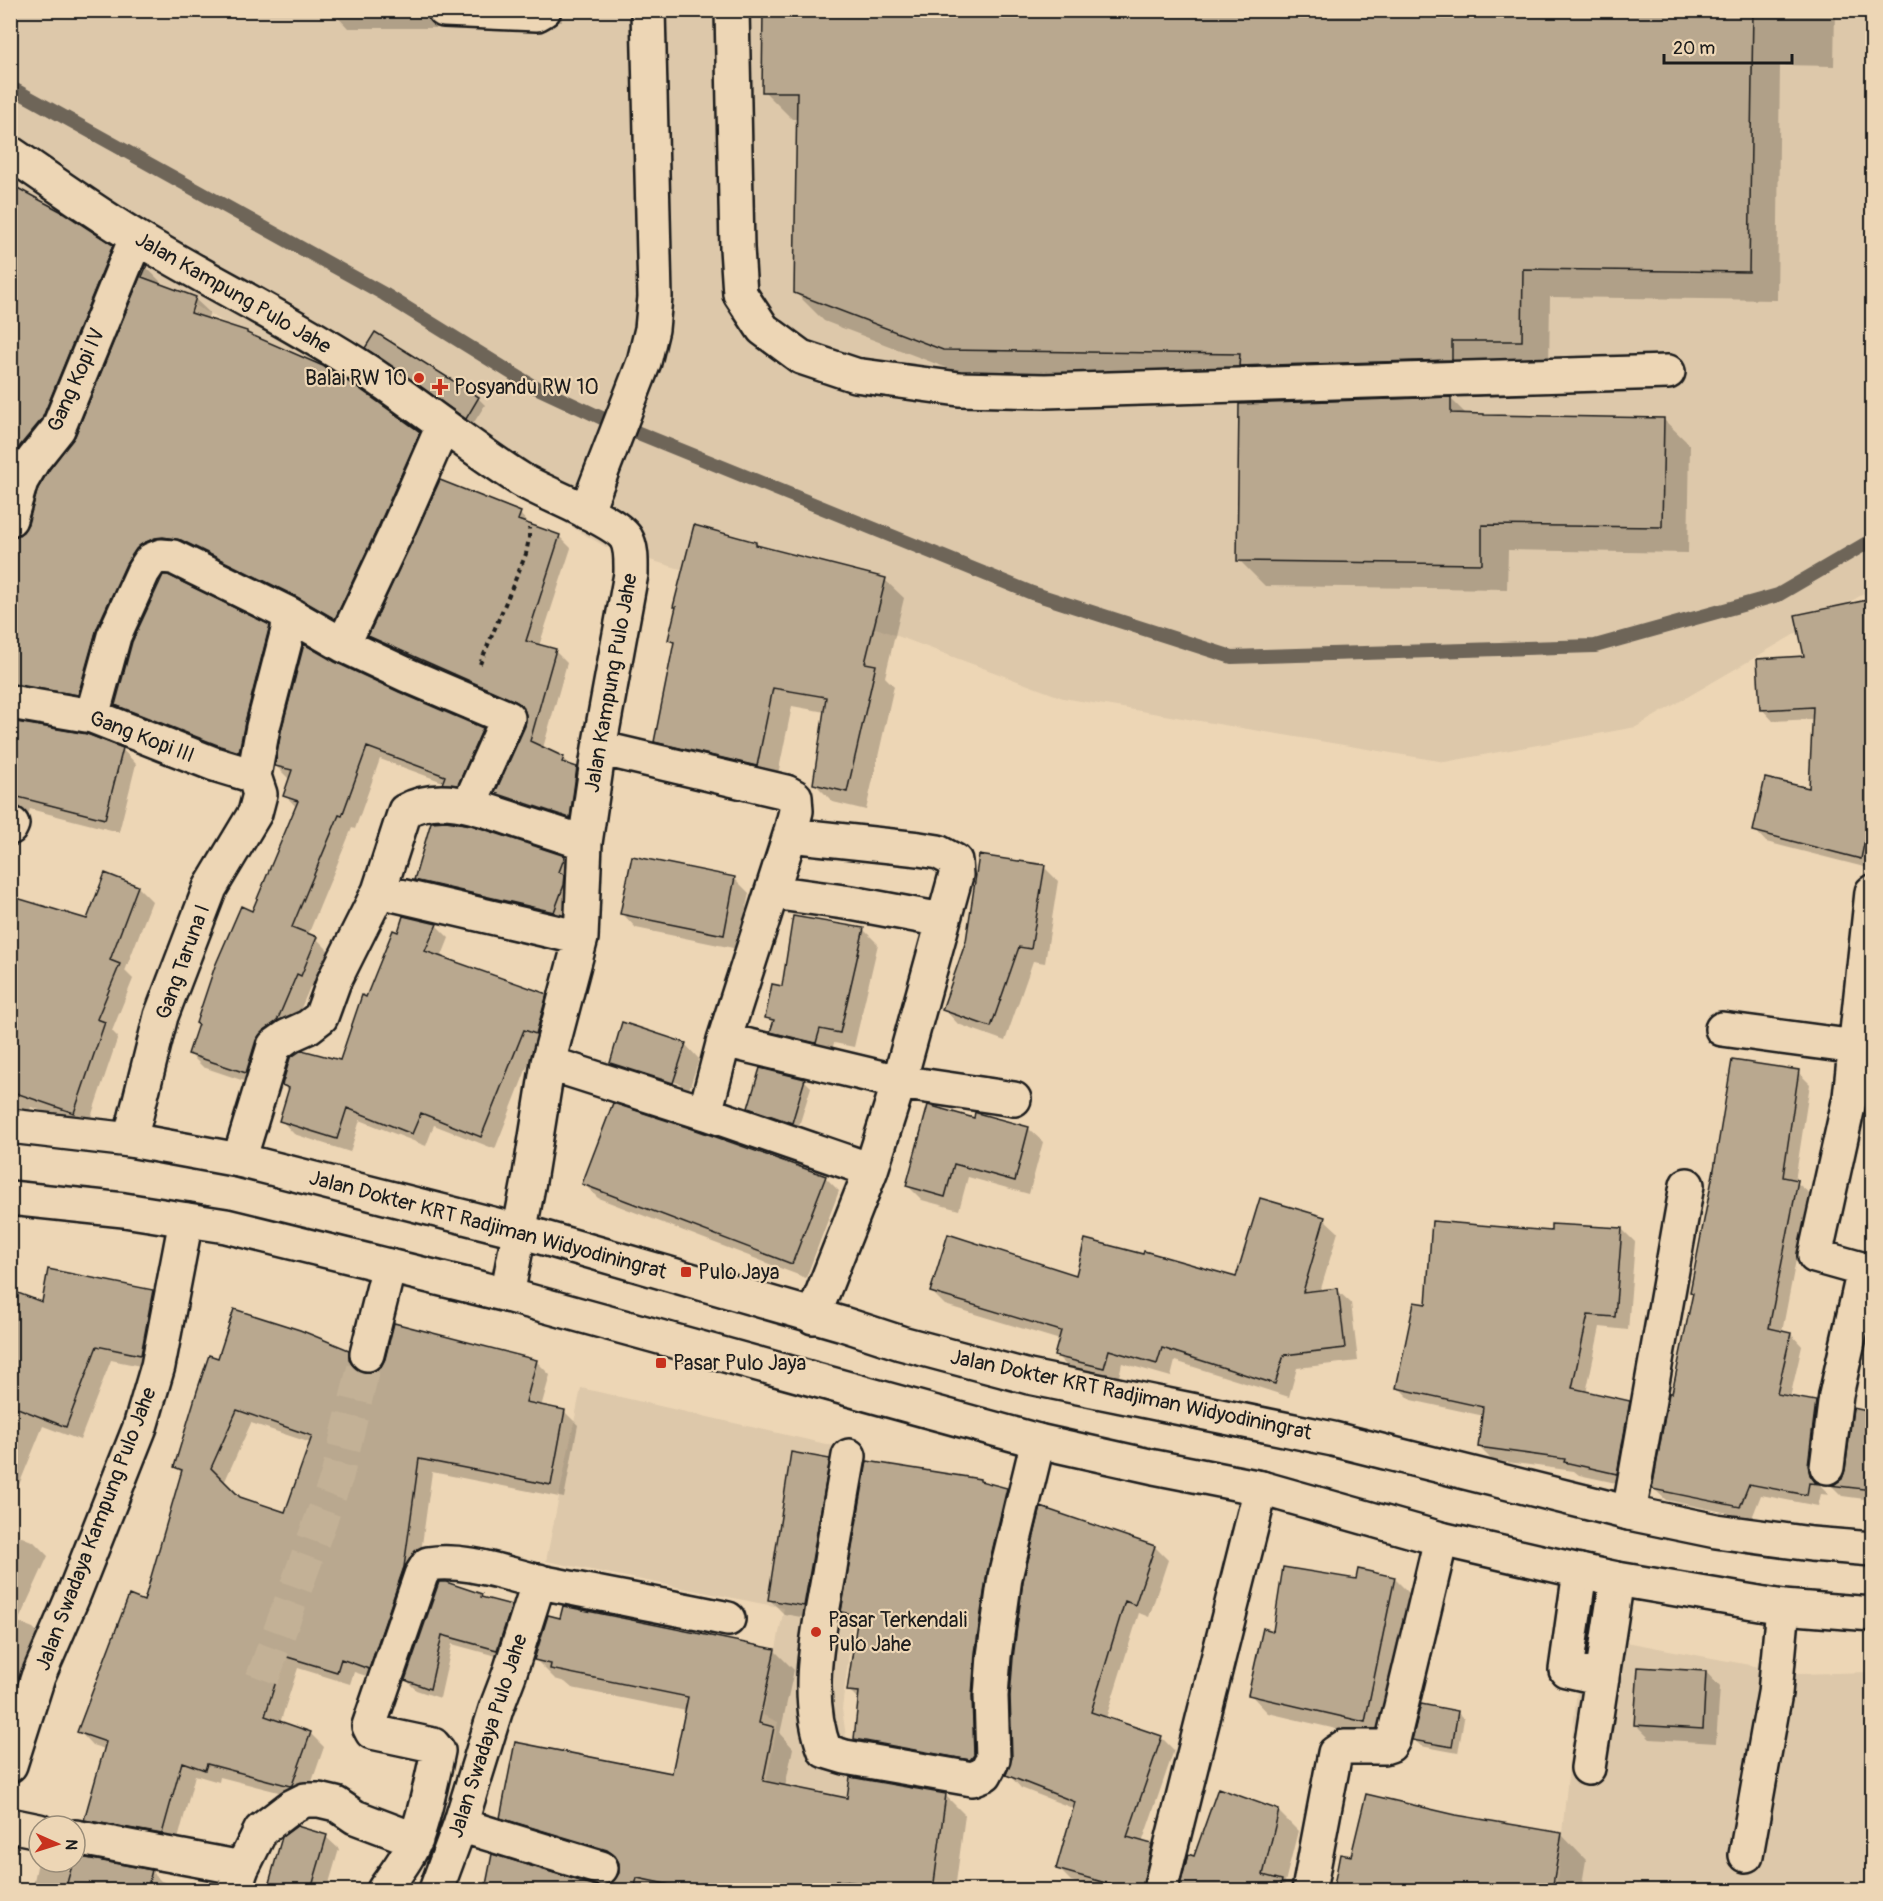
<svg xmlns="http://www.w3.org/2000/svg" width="1883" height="1901" font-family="Pangolin,sans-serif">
<rect width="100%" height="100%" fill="#edd6b5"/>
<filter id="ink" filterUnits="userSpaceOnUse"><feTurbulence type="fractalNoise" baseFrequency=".0167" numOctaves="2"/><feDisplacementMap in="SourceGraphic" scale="12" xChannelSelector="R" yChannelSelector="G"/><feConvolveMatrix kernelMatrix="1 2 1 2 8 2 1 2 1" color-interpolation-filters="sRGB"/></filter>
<g filter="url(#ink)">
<path fill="#ddc8aa" d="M11,11h1861v578l-236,138 -191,35 -382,-64 -203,-76 -254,-75 -595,-350z
M581,1388l271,62 -28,163 29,8 -11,88 13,90 -16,91h-94l33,-168 -15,-7 21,-107 -238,-47z
M1583,1634l215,40 74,-2v218h-316z"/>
<path fill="#0003" fill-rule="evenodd" d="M331,10h230l1,12 -88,-3 -11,2 -6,7h-109z
M765,10h1070l-1,56 -54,-1 -3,235 -227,-3 -1,72 -576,9 -149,-57 -28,-28 2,-174h-6l-28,-28z
M10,187l102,59 14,15 -116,251z
M146,267l14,14 -2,4 37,14 15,14 -3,6 40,13 5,5 167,96 14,14 -84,185 -180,-80 -77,156 -82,-4v-165h4l10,-6 53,-96zM192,304h3l-5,16z
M376,334l102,64 7,7 -12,19 -99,-70z
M1451,399l16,16 196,4 27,26 -2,108 -180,-3 -1,39 -242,-3 -26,-26z
M520,514l11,12 28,10 12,12 -32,98 16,5 12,12 -24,85 20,10 25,22 -7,49 -73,-24 -11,-12 30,-67 -1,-15 -144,-63 -12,-12z
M756,543l4,5 125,32 19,18 -19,79 9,9 -28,124 -33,-8 -19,-19 11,-71 -33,-6 -16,78 -101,-24 -19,-19 19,-96 -5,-5 7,-31 -2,-3z
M1872,569v19l-5,-18z
M1872,600v269l-106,-27 -11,-12 55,-40 4,-71 -41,2 -11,-12 44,-52 -9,-41z
M269,627l12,12 -30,124 -122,-46 -13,-13z
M334,663l148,66 13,13 -38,54 -14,-14 -63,-23 -25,70 -3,-1 -44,107 9,4 13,13 -15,36 -5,-1 -20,47 -31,52 -56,-19 -14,-14 64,-140 44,-105 -12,-13 5,-15 -14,-14z
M10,723l112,26 14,15 -17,68 -89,-23 -3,10 -17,10z
M10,856l4,4 -4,11z
M564,857l10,10v29l-10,26 -139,-33 -9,-10z
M1044,867l14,14 -13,82 -12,-2 -28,80 -47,-17 -14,-15z
M105,874l33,13 14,14 -27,70 8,8 -21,52 6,6 -30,89 -57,-19 -6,14 -15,1v-224l77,23z
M735,879l14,14 -11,56 -102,-21 -14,-15z
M436,925l13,13 -8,20 105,37 13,13 -22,34 -42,107 -61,-24 -8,21 -66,-26 -10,32 -56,-18 -13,-14 8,-29 -6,-6 58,-23 26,-64z
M863,929l15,15 -24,103 -20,-4 -4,13 -44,-10 -14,-15 2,-7 -7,-6 16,-30z
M685,1044l14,15 -12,37 -61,-19 -15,-14zM626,1067l55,17 -1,3 -54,-17z
M1798,1072l12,12 -15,97 14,12 -27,139 9,2 11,12 -12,52 26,5 11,12 -7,63 1,8 9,9 -9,-1 -3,12 -57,-11 -9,23 -86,-18 -12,-11 20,-94z
M804,1080l7,7 -13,42 -41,-15 -7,-6z
M975,1120l53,8 15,14 -14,52 -61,-17 -9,33 -37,-10 -14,-14z
M825,1177l14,14 -33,87 -208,-80 -14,-14z
M1324,1219l14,13 -18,60 17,-2 14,13 7,58 -61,7 -8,29 -114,-36 -4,16 -49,-14 -4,18 -48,-12 -14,-14 4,-15 -115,-35 -13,-13 145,-16 160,3z
M1622,1229l13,13 -7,88 -28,-3 -14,66 43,10 13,13 -12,70 -51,-11 -5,-4 -82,-11 -13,-13 5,-31 -73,-16 -13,-13 30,-81 124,-74z
M10,1291l33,13 110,-12 14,14 -12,63 -44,-9 -31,80 -37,-14 -33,81z
M348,1351l14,14v9l174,-13 14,14 -9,32 24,5 13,13 -14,73 -132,-26 -15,109 -35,100 -28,-9 -4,12 -52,-16 -18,55 30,10 14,14 -18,52 -86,-22 -1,5 -24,-7 -19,72 -76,-14 -14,-14 19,-70 -13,-4 -13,-14 66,-128 37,-130 -6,-6 42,-107zM251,1423l60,20 -25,71 -46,-15 -16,-16z
M1855,1410l17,3v87l-30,-4 -10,-10 11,-6 4,-10z
M829,1460l14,14 -25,146 -34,-6 -14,-14z
M980,1481l26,9 15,14 -33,265 -119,-16 -14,-14 4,-39 -10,-10 9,-63 -15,-15z
M10,1532l24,10 14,14 -30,66 15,6 15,14 -38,105z
M1155,1547l13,13 -19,57 -10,-4 -33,105 55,19 13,13 -32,93 9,2 14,14 -8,31h-55l-31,-9 -13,-13 17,-59 -54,-21 -13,-14z
M1394,1578l18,18 -29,144 -115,-27 -18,-19 25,-61 83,-52z
M440,1583l41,12 5,5 25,7 10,10 -14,42 -55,-15 -12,54 -24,-8 -10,-10z
M774,1650l20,20 -14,64 13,14 -8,39 64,13 96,-5 20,20 -10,75h-428l-16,-4 95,2 9,-6 6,-9v-6l-100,-30 -20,-20 172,-42 13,-64 -114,-23 -7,-6 -10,-3 -20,-20z
M1706,1672l14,15 -4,56 -66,-4 -15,-15z
M1457,1712l7,7 -6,34 -37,-7 -7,-6z
M1278,1811l20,20 -15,59h-102l8,-34 6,2z
M1456,1816l105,18 25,26 -5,30h-247l7,-34 11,2z
M326,1837l13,12 -12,41h-59l16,-52z
M76,1858l76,14 9,9 26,9h-155l6,-28 31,8v-2l4,1z"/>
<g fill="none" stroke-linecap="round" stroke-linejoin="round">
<path stroke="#6e6559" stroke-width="14" d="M10,87l374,207 147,91 73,34 428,174 200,64 363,-11 183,-51 94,-55"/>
</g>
<path fill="#b9a88f" stroke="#1c1c1c" stroke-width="1.5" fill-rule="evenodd" d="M763,10h990l-4,262 -226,-3 -1,72h-70v19l-213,6 1,-12 -297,-4 -149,-57 3,-201h-35z
M10,184l54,29 49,32 -71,174 -23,28 -9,15z
M145,265h2l-5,12 54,20 -5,16 56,18v2l76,33 34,21 63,45 -41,93 -44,94 -38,-22 -116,-57 -18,-3 -8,1 -11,5 -8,6 -10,15 -29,64 -19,67 -68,-11v-147h5l8,-5 5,-8 10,-36 11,-18 26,-34z
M375,332l104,65 -13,22 -101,-71z
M1451,397v16l33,1v1l180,3 -2,109 -180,-2v39l-245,-3 2,-157z
M440,480l81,32 -3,8 42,15 -34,106 30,8 -26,92 34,16 -2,5 15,5 -7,51 -75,-25 30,-67 1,-11 -3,-9 -8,-5 -147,-65z
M694,525l62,17v3l130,33 -21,85 11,2 -29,127 -34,-8 13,-87 -53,-9 -16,78 -103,-24 20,-100 -6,-2 8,-33h-3z
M163,575h5l102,50 -25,97 -6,30 -19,-6 -105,-41 17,-63z
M1872,599v205l-11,55 -108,-28 12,-53 44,10 4,-81 -53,3 -3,-51 47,-3 -9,-41z
M304,644l31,18 64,30 84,36 -25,57 -16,-1 3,-8 -78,-29 -25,69 -3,-1 -47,112 25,10 -16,39 -4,-2 -20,47 -14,10 -7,9 -10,33 -58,-19 10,-30 -2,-1 19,-57 26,-60 11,5 46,-110 -15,-5 9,-26 -17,-4 6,-35z
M10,721l77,13 36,14 -18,71 -95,-24z
M446,821l25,4 94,31 -6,16 6,3 -1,10 -10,27 -140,-32 17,-58z
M979,855l66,10 -14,84 -12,-2 -28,80 -49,-17 24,-69z
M632,856l103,21 -11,58 -104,-21z
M105,873l33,13 -28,74 10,4 -23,55 8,3 -31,91 -64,-22v-195l77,23z
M403,916l34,8 -12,27 122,43 -11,40 -12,-4 -43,107 -60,-24 -9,21 -65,-26 -10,31 -58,-18 10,-33 -7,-3 8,-27 12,-8 38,10 22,-65 4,2 27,-67 5,2z
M793,916l71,12 -24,105 -20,-4 -4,14 -46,-11 4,-12 -9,-2 7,-34 10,2z
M622,1022l64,21 -13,40 -63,-20z
M1732,1060l67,10 -16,107 15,3 -29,148 22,5 -14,61 39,7 -8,64 2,10 5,7 6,2 -12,-1 -2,12 -58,-11 -9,23 -88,-18 17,-96h3l21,-100 -3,-1 24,-123z
M760,1068l45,11 -13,44 -44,-15z
M613,1103l86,28 127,45 -34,88 -210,-80z
M928,1105l46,13 1,-6 2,1 52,14 -14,54 -61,-17 -9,33 -39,-11z
M1260,1198l65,19 -22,75 35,-4 7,60 -61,7 -9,29 -113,-36 -5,16 -48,-14 -5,18 -50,-12 7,-25 -131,-39 18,-58 128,41 9,-36 58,15 1,-3 92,26z
M1432,1221l119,10v-7l71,4 -7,89 -27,-2 -16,73 58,13 -13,73 -53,-12 1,-3 -87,-12 5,-40 -87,-19 18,-86 12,2z
M48,1269l105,21 -12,65 -44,-9 -31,81 -56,-22v-115l32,12z
M234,1309l66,21 49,20v10l5,7 9,5h10l8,-5 4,-8 9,-36 143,37 -11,42 39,8 -14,75 -132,-26 -15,108 -35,102 -28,-10 -4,13 -53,-16 -19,60 46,16 -19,53 -2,1 -83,-22 -2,6 -23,-8 -20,72 -78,-14 22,-78 -29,-10 52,-137 15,6 38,-131 -8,-3 23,-76 12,-36 9,3zM237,1410l75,26 -27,76 -45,-15 -29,-29z
M1853,1408l19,4v78l-43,-5 6,-1 7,-5 3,-9z
M791,1452l39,7 -26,147 -36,-6z
M867,1461l113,18v2l27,7 -20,85 -12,80 -3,43 2,59 -4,5 -116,-21 5,-47 -12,-1 11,-76 -17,-3z
M1041,1507l114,39 -20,59 -10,-4 -34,111 71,24 -35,101 25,7 -10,46h-11l-75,-21 19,-67 -69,-27 6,-17 -2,-62 3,-38 10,-77z
M1283,1567l73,12 2,-10 37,8 -30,145 -117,-27 15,-67 10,3z
M439,1582h7l36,12 -1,3 31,8 -15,45 -55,-15 -12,54 -25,-9z
M563,1606l212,43 -16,74 15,4 -11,54 84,17 3,-21 96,17 -13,96h-21l-76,-10 -2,10h-140l-57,-12 -3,12h-149l7,-36 104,32h9l8,-4 6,-9v-10l-4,-7 -8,-6 -107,-32 15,-76 157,31 16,-76 -138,-28 1,-5 -17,-4 14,-45 12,3z
M1638,1667l68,4 -3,58 -69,-4z
M1421,1704l37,7 -6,36 -40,-7z
M1218,1788l61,22 -16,65 19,5 -2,10h-101l9,-36 6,2z
M1366,1794l90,21 106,18 -10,57h-219l7,-36 11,2z
M297,1826l30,9 -16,55h-44l15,-53z
M75,1856l77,14 -5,20h-82l8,-28h2z"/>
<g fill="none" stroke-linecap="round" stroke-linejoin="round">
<path stroke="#c3b196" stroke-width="33" stroke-dasharray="33 16" stroke-linecap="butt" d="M262,1679l75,-203 30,-122"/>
<defs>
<path id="minor" d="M444,10l93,4 7,-4
M732,10l5,238 3,46 23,35 38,28 54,18 104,14 86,2 623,-19
M10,153c43,29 85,60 129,86 75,45 155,84 228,132 52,35 100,74 153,108 22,14 94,40 106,59 6,10 5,25 5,36l-32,174 -14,95 -4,95 -33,125 -19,118 -22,114
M586,512l58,-150 8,-33 3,-32 -7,-287
M10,519l11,-38 13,-22 24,-30 78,-191
M343,645l53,-112 47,-107
M10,702l82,14 122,48 40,12 6,18 -5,19 -45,75 -49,128 -31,124
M92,716l22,-80 29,-64 8,-12 10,-4 12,1 116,57 54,31 64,30 101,43 -39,87
M599,748l187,44 9,5 1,14 -6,24 -66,205 175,42 -28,88 -58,147
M254,776l9,-49 25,-97 1,-16
M10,828l2,-4
M790,835l129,14 19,3 17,9 1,14 -57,207 115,17
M379,891l202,47
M772,892l79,11 91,17
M1872,892l-22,205 -35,159 57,16
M1722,1029l134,18
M548,1063l157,50 19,-73
M705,1113l166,57
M239,1160l35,-114 14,-10 20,-9 13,-10 13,-36 45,-90 26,-80c35,-20 78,-2 113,10 22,7 44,14 67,22
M367,1354l22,-88
M849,1456c-7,39 -14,79 -20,118 -10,57 -26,120 -4,177l20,6 127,22 13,-5 8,-15 -2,-63 3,-40 11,-79 33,-136
M1827,1467l9,-72 28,-125
M1629,1513l58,-328
M1580,1571l-14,99 36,8
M10,1765l28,-88 35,-81 67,-169 18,-61 28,-146
M1588,1768l29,-189
M10,1825l29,6
M460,1825l141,43
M75,1837l167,31
M1746,1855l29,-162 8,-86
M234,1890l8,-22 19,-38 30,-23 14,-7h14l17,4 19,13 61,23
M384,1890c11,-16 25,-33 32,-52 10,-28 16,-58 22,-87l-5,-6 -61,-13 -3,-6 52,-151 7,-11c38,-6 77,10 113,18 62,13 125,24 187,37
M436,1890l24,-65 36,-116 13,-34 30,-94
M1160,1890l101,-402
M1309,1890l26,-137 9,-6h40l6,-2 3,-5 48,-201"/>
<path id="major" d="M10,1126l120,14 109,20 281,71 323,93 58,19 128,34 304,62 296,74 87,18 95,13 61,5
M10,1198l114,12 102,16 281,69 531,146 116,26 107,21 180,51 139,32 37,8 166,28 89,7"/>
</defs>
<use href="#minor" stroke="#1c1c1c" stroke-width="38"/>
<use href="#major" stroke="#1c1c1c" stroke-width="38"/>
<path stroke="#1c1c1c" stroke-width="4" stroke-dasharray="4.5 4.5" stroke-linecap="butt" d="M480,664l46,-110 3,-16v-10"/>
<use href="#minor" stroke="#edd6b5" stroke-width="33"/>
<use href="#major" stroke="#edd6b5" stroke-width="33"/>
</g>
</g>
<g fill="#c8321e" stroke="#edd6b5" stroke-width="2">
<circle cx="419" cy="378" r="6"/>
<path d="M437 378h6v6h6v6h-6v6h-6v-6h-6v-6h6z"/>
<rect x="680" y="1266" width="12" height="12" rx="3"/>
<rect x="655" y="1357" width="12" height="12" rx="3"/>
<circle cx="816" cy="1632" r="6"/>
</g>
<g text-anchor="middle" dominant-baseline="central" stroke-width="4.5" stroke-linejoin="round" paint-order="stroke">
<g font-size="21" fill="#1c1c1c" stroke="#edd6b5">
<text transform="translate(233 293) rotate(30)">Jalan Kampung Pulo Jahe</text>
<text transform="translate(76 380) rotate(-66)">Gang Kopi IV</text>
<text transform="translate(611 683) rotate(-80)">Jalan Kampung Pulo Jahe</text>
<text transform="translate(142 737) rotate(21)">Gang Kopi III</text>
<text transform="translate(183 962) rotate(-70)">Gang Taruna I</text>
<text transform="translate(488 1225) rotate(15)">Jalan Dokter KRT Radjiman Widyodiningrat</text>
<text transform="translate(1131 1395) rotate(12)">Jalan Dokter KRT Radjiman Widyodiningrat</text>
<text transform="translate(96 1529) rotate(-69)">Jalan Swadaya Kampung Pulo Jahe</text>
<text transform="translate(488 1736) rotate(-72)">Jalan Swadaya Pulo Jahe</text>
</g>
<g font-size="21" fill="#1c1c1c" stroke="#edd6b5" text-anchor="start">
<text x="407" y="378" text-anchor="end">Balai RW 10</text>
<text x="454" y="387">Posyandu RW 10</text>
<text x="698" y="1272">Pulo Jaya</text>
<text x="673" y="1363">Pasar Pulo Jaya</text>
<text x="828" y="1620">Pasar Terkendali<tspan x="828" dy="24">Pulo Jahe</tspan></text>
</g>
</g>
<rect width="1883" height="1901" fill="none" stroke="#edd6b5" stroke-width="36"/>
<rect x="18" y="18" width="1847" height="1865" fill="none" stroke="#1c1c1c" stroke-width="2" filter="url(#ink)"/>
<g transform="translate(57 1844) rotate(93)"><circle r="28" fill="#edd6b5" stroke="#998c78" stroke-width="1.5"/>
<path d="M0-4.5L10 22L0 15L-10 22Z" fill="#c8321e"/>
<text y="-9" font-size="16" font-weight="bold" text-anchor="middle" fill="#1c1c1c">N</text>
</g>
<path d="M1664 54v9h128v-9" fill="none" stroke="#1c1c1c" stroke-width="3"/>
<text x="1673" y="54" font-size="18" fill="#1c1c1c" stroke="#edd6b5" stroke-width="4.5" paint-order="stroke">20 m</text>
</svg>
